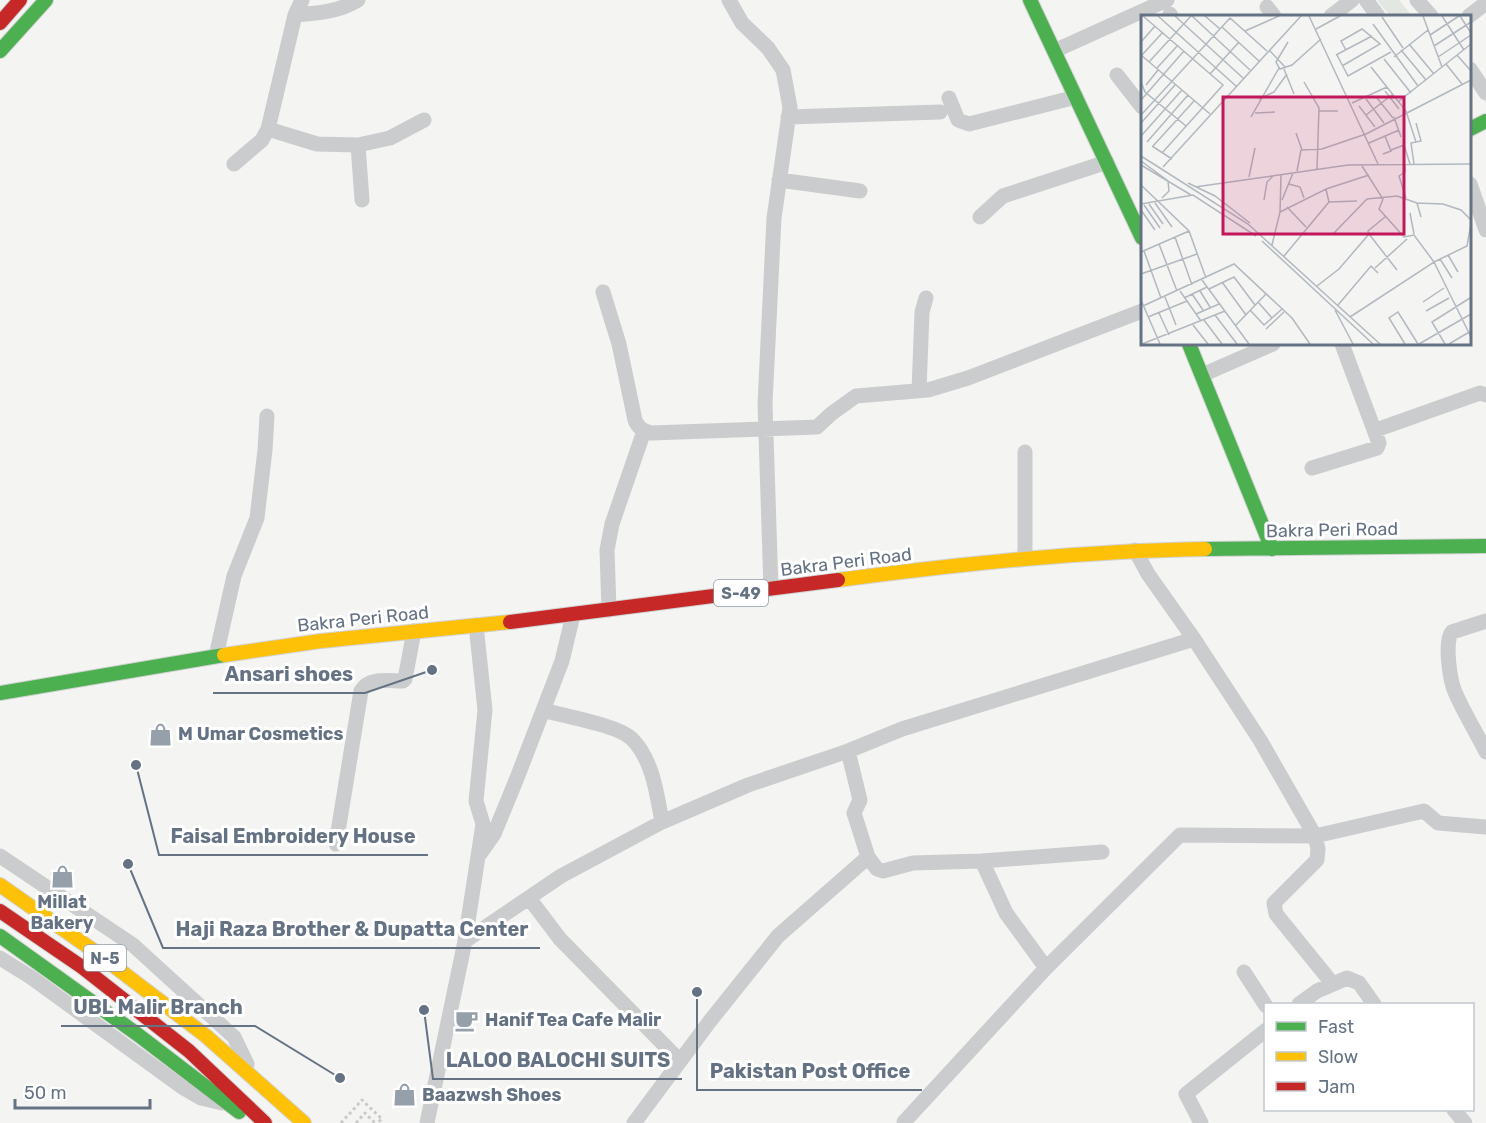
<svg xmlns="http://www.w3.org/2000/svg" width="1486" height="1123" font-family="Rubik,sans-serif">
<rect width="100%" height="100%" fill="#f4f4f2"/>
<path fill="#e3e7e1" d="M1377,0h22l13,16h-22z"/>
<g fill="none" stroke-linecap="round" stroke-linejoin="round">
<defs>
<path id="fast" d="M1030,0l112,238
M0,51l46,-51
M1470,129l16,-8
M1189,344l83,205
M1205,549l281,-3
M0,693l224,-38
M0,936l137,98 102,78"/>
<path id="slow" d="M838,580c122,-16 244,-29 367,-31
M224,655l97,-14 189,-19
M0,885l97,68 109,83 98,87"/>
<path id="jam" d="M0,23l20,-23
M510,622l328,-42
M0,911l82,56 107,84 76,72"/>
</defs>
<use href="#fast" stroke="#d0d2d2" stroke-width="16"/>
<use href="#slow" stroke="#d0d2d2" stroke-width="16"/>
<use href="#jam" stroke="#d0d2d2" stroke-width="16"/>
<path stroke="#c9caca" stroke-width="3" stroke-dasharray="3 3" stroke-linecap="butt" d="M341,1123l21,-23 20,19 -5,4
M356,1123l9,-10 10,10"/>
<path stroke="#cbcccd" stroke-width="15" d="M729,0l13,23 26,25 15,22 7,37 -16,111 -9,186 6,185
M1366,0l12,16
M1417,0l14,16
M1267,7l7,9
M1170,14l1,2
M295,15c23,-2 43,-3 63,-15
M1331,16l21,-16
M1469,16l17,-13
M1054,51l113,-51
M1470,69l16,24
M1117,75l25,32
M949,98l9,22 11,4 107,-27
M788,117l152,-5
M268,129l49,15 41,1 32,-7 34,-18
M358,145l4,55
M234,164l28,-24 6,-11 27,-114 7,-15
M779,180l81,11
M1470,184l16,46
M980,217l23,-21 104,-34
M603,292l16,52 16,76c3,8 8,11 16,13l166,-6 14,-13 25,-18 72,-6 40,-12 174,-67
M1202,375l71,-31
M919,391l3,-79 4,-14
M1376,430l104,-37 6,2
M1312,468l65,-20 2,-5 -37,-99
M1135,550l13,24 46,65 66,101 55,96 3,13 -1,11 -43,43 2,11 56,69
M1025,559v-107
M609,610l-2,-60 5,-26 32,-93
M1486,621l-34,11c-8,9 -2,49 3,60 9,21 21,40 31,60
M216,656l18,-80 23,-58 8,-68 2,-34
M543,710c20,6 75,15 89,29 21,21 25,56 30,83
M848,751l54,-22 292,-90
M336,844l25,-153c8,-14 27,-10 42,-10l2,-2 9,-48
M480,854l14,-20 23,-56 45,-117 11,-46
M0,856l133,89 101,92 13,27
M868,857l9,12 6,2 30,-8 69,-2 120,-9
M982,861l24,52 40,55
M529,898l31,41 120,122
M465,941l18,-117 -7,-23 9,-91 -9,-85
M0,958l32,20 150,109 19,11 21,5
M1244,972l22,34
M1299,1004l18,-13 30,-13 12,5 15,21
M1454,1110l11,13
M904,1122l142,-154 134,-133 135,1 109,-25 14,12 48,4
M427,1123l38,-182 96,-65 101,-54 86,-37 100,-34 12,49 -6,13 14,44 -90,79 -68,85 -76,102
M1201,1123l-15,-29 80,-64"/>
<use href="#fast" stroke="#4caf50" stroke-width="14"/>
<use href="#slow" stroke="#ffc107" stroke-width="14"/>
<use href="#jam" stroke="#c62828" stroke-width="14"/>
</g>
<defs>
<symbol id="shop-bare" viewBox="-9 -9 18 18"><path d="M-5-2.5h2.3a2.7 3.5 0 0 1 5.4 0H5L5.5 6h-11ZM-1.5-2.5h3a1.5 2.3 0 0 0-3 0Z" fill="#96a0aa" stroke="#fff" stroke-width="2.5" paint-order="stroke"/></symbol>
<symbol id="cafe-bare" viewBox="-9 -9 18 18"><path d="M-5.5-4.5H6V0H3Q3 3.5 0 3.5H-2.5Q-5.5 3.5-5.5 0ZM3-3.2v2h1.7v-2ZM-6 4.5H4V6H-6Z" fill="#96a0aa" stroke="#fff" stroke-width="2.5" paint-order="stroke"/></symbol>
</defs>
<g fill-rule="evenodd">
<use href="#shop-bare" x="144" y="718" width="33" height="33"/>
<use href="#shop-bare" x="46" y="860" width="33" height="33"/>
<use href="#cafe-bare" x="450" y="1004" width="33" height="33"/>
<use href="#shop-bare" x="388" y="1078" width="33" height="33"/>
</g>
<g text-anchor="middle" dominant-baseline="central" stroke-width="6" stroke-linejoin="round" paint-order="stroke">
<g fill="#fff" stroke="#929ca8" stroke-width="1.5">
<rect x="714" y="580" width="54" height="26" rx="4.5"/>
<rect x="84" y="945" width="42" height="26" rx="4.5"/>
</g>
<g font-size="16" font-weight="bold" fill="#647283">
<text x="741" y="593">S-49</text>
<text x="105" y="958">N-5</text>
</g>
<g font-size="18" fill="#647283" stroke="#fff">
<text transform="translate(1332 530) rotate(-1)">Bakra Peri Road</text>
<text transform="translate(846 562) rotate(-7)">Bakra Peri Road</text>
<text transform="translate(363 619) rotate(-6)">Bakra Peri Road</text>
</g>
<g font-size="18" font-weight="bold" fill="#647283" stroke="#fff" text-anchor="start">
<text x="178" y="734">M Umar Cosmetics</text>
<text x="62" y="902" text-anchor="middle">Millat<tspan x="62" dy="21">Bakery</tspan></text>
<text x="485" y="1020">Hanif Tea Cafe Malir</text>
<text x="422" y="1095">Baazwsh Shoes</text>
</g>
</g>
<g transform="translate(1141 15)">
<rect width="330" height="330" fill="#f4f4f2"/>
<path fill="none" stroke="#b1b8bf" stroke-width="1.5" d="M2,1l80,69 -61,68M17,1l78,70M34,1l68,62M51,1l58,54M64,1l15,13M168,1l69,148M282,1l19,51M301,1l22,34M319,1l11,17M241,2l21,31M232,9l45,62M81,12l38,35M175,14l24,-13M104,16l34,-15M289,20l29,-19M0,27l14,-16M147,27l-12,20 4,7 12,-4 29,-26M268,29l25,30M293,31l37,-24M260,35l25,30M129,36l16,17M0,40l69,59M1,40l21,-23M195,40l36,-19M196,40l11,21 43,-24M316,40l14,16M253,42l34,-27M297,42l33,-22M243,44l27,34M8,47l42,-46M305,49l16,20M201,51l38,-22 -18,-15 -21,12 5,9M230,52l35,44 10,31M16,53l21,-23M143,54l10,25M69,59l29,-32M0,67l4,10 41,34M163,67l15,26 -2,61M5,70l12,-15M244,76l14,18M236,83l16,20M118,84l15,-7 13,-18M225,84l18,24M0,85l43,-49M258,86l72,-57M211,88l35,-16M218,91l16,21M178,96h19M114,98l20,-1M0,100l89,-97 37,33M225,100l27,-21M110,102l28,-49M253,102l7,20M0,108l34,-38M155,118l6,17 20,-1 44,-15M225,119l105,-54M0,121l41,-46M6,127l41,-47M228,128l30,-13M11,131l20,13M12,131l41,-45M250,135l13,-5 6,19M242,139l8,-3 -6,-15M0,141l107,68 132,120M0,146l27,20 1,10 -7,7M264,149v8l-6,4 7,22M273,149l-3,-21 10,-2 -5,-18M0,150l50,30M221,151l21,33 -4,10 25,28 10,-2 20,27 33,-16 4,-22M22,152l138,-151M156,156l4,-21M108,162l6,-29M47,168l27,13 35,27M148,169l11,3 4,11M0,170l48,46 17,47M54,172l153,-22 123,-1M185,174l43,-14M123,185l3,-18 6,-6M141,185l11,-27M188,187l28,-1M14,188l17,24M0,189l52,-9 63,41M8,189l14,20M3,190l16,23M146,192l19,20M0,195l14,20M139,197l1,-37M269,198l4,21M280,202l-4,-14 26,1 18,6 10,10M192,219l34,-35 30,-3 20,7M228,219l28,36M34,222l17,48M121,226l111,103M18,229l18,47M131,230l8,-33 46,-23 3,13 -45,54M3,236l17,47M0,237l48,-21M307,240l10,17M299,244l12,19M234,253l32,-29M0,259l56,-20M61,265l47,64M81,267l24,33M176,271l22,-17 30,-35 -1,-3 17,-14M68,274l25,-12 21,28M39,276l21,30M59,276l10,16M51,279l11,16M24,282l11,28M43,283l23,-11M0,285l19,44M117,287l14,16M282,287l21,-14M197,290l33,-39 7,7M2,291l91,-42 58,54 18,26M109,295l14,15 18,-16M194,295l18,34M285,296l23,-13M18,298l10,22M55,299l23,-10M74,300l22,29M7,302l39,-16M209,302l84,-55 37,75M63,305l18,24M52,310l15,19M95,310l30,-31M125,314l18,-17M1,329l83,-33M264,329l-16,-26 9,-6 20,32M278,329l52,-30M304,329l-13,-22 38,-24M308,329l22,-13"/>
<path fill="#c2185b" fill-opacity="0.15" stroke="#c2185b" stroke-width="3" d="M82,82h181v137h-181z"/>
<rect width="330" height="330" fill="none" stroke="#647283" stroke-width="3"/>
</g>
<path fill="none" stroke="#647283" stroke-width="2" d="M432 670L365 693H213M136 765L159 855H428M128 864L163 948H540M340 1078L255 1026H61M424 1010L433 1079H682M697 992L697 1090H922"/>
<g fill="#647283" stroke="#fff" stroke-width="2">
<circle cx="432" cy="670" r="6"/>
<circle cx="136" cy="765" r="6"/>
<circle cx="128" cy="864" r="6"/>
<circle cx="340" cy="1078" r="6"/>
<circle cx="424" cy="1010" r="6"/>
<circle cx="697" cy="992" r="6"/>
</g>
<g font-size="20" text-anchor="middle" font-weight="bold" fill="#647283" stroke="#fff" stroke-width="6" stroke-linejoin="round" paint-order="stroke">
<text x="289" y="681">Ansari shoes</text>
<text x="293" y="843">Faisal Embroidery House</text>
<text x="352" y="936">Haji Raza Brother &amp; Dupatta Center</text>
<text x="158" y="1014">UBL Malir Branch</text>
<text x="558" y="1067">LALOO BALOCHI SUITS</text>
<text x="810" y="1078">Pakistan Post Office</text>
</g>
<rect x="1264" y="1003" width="210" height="108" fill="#ffffff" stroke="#c1c7cd" stroke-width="1.5"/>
<rect x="1276" y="1022" width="30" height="9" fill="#4caf50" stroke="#c1c7cd" stroke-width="1.5"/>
<text x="1318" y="1033" font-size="18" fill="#647283">Fast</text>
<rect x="1276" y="1052" width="30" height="9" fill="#ffc107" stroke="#c1c7cd" stroke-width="1.5"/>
<text x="1318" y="1063" font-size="18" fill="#647283">Slow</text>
<rect x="1276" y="1082" width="30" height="9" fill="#c62828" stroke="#c1c7cd" stroke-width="1.5"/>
<text x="1318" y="1093" font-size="18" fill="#647283">Jam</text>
<path d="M15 1099v9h135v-9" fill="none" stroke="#647283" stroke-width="3"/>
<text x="24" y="1099" font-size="18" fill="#647283" stroke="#ffffff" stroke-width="4.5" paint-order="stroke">50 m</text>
</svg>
